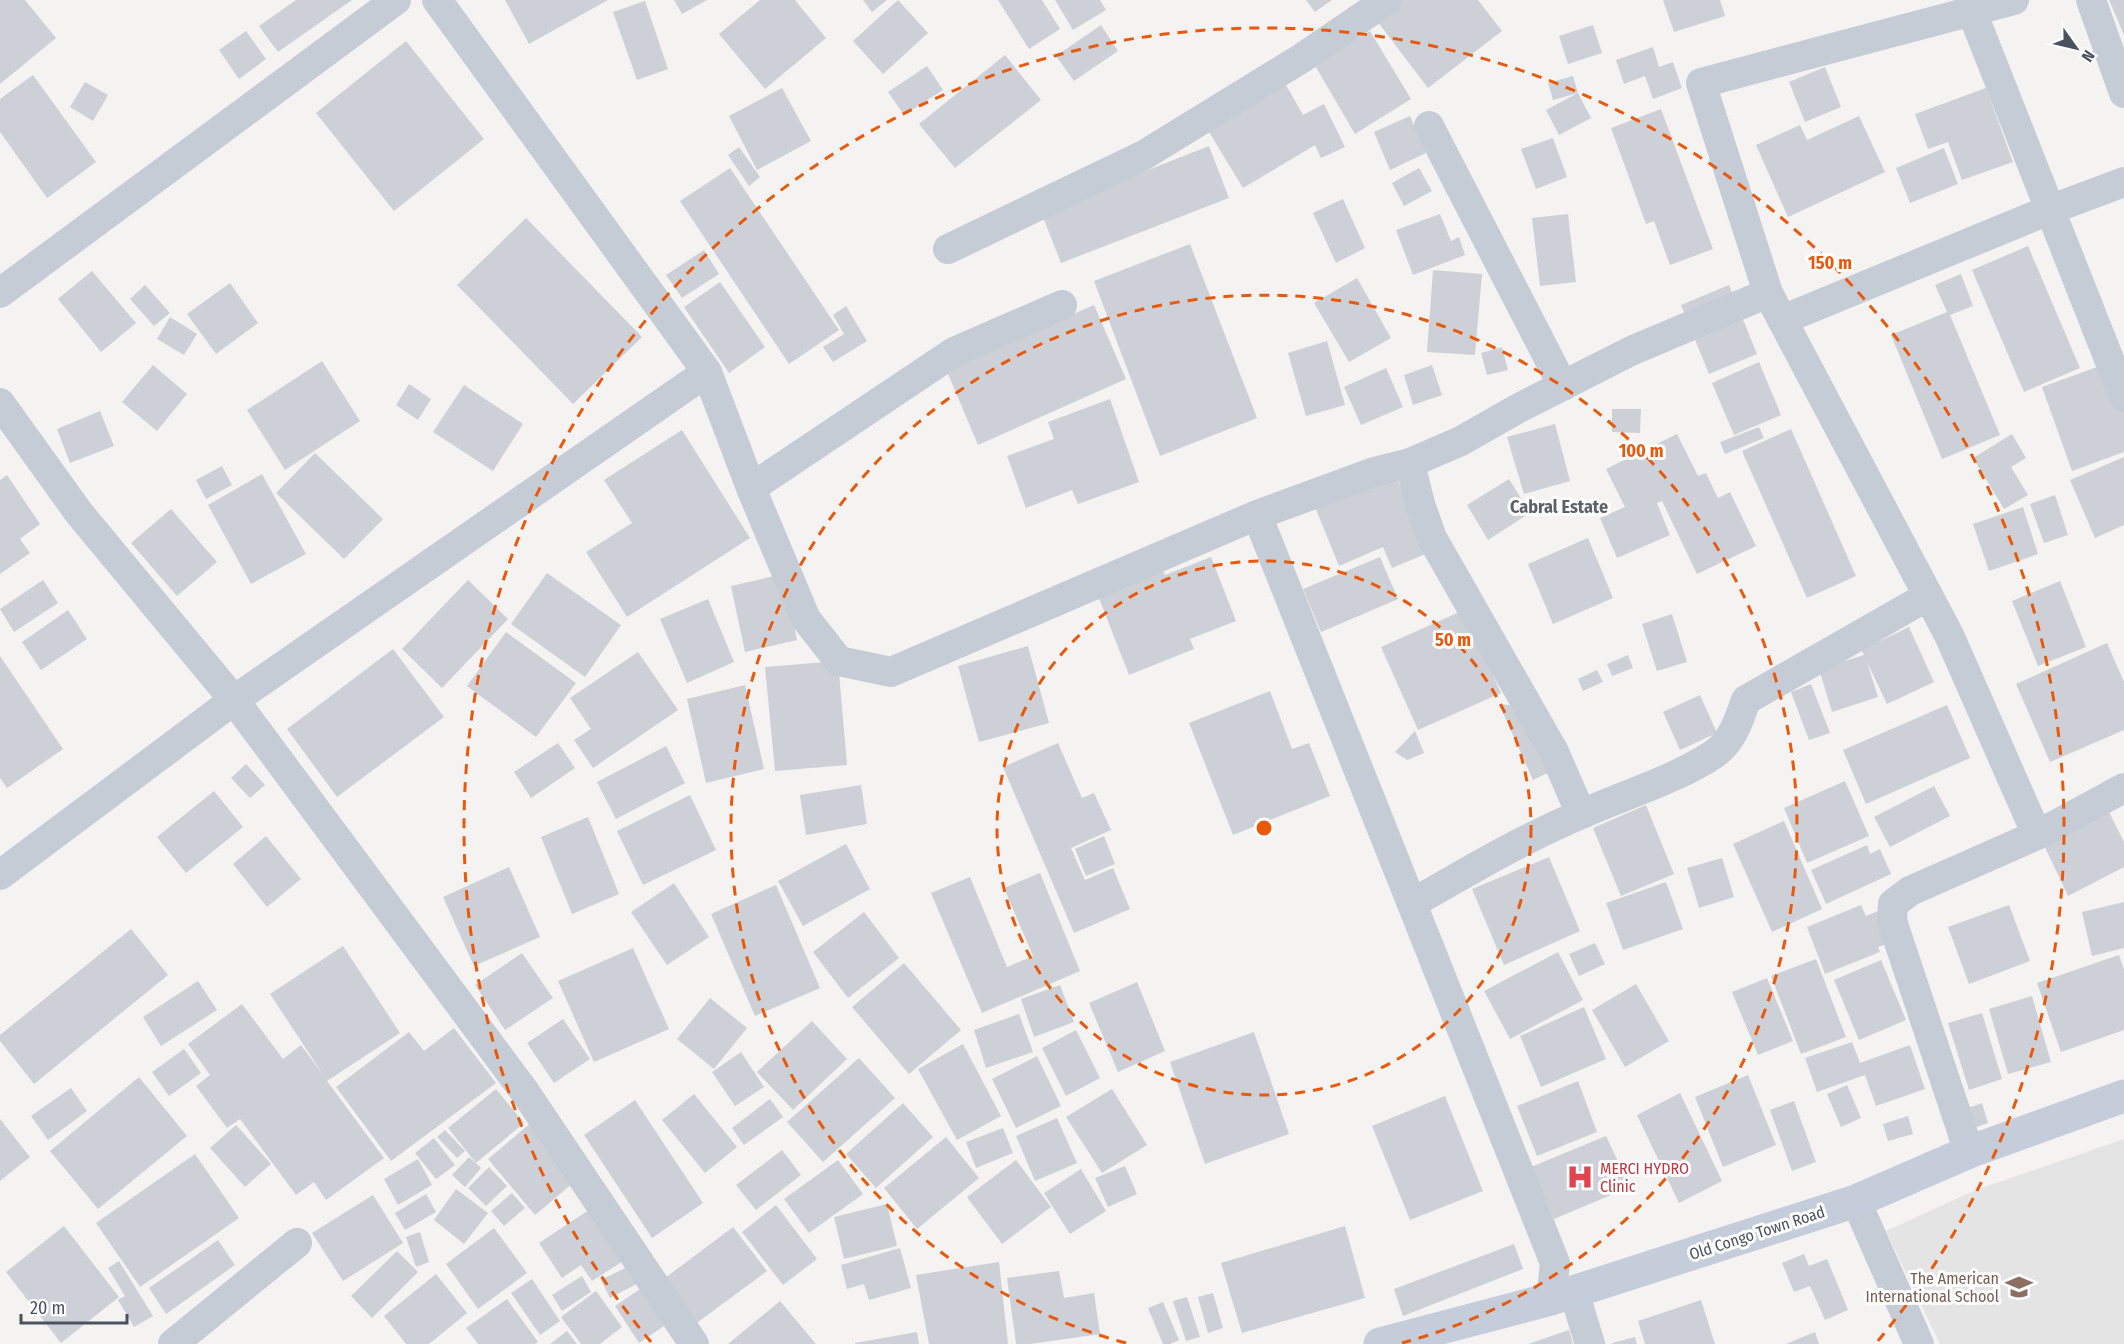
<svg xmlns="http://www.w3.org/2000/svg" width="2124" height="1344" font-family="'Fira Sans Condensed',sans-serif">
<rect width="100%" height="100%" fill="#f4f3f2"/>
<path fill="#e5e4e4" d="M2124,1139v205h-184l-54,-113 90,-41z"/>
<path fill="#ced0d7" d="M0,0h25l31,38 -56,46z
M296,0h56l-74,52 -19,-26z
M505,0h103l-79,44z
M674,0h33l-25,14z
M760,0h35l31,38 -61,51 -46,-55z
M863,0h24l-15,12z
M898,0l30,33 -45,41 -30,-33z
M998,0h44l18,29 -31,20z
M1055,0h45l6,10 -33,20z
M1306,0h26l-17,12z
M1396,0h82l24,31 -74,57 -54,-71z
M1663,0h57l5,16 -51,16z
M2109,0h15v35z
M645,1l23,68 -31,11 -24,-68z
M1101,25l17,26 -44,30 -18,-25z
M1593,25l9,28 -34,11 -9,-28z
M246,31l20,28 -27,20 -20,-29z
M1370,31l41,68 -56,35 -41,-70z
M406,41l78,98 -90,72 -78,-98z
M1653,47l6,20 14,-5 9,26 -29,11 -8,-23 -21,8 -8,-24z
M1005,55l36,45 -86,68 -36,-44z
M927,66l16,24 -39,25 -16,-23z
M1825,67l16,40 -36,15 -16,-40z
M1277,69l26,46 21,-11 21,43 -24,11 -6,-13 -72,43 -37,-61z
M33,75l63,87 -49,36 -47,-66v-33z
M1573,76l5,17 -25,7 -5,-17z
M85,82l23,13 -15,26 -23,-14z
M782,88l29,53 -54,29 -28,-54z
M1986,88l27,74 -51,18 -14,-38 -20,7 -13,-35z
M1578,93l13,25 -32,17 -13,-25z
M1661,109l52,140 -43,16 -16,-44 -8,3 -35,-96z
M1410,116l16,37 -36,17 -16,-38z
M1859,116l26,56 -97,45 -32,-72 44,-20 7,15z
M1553,138l14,39 -31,12 -15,-40z
M1209,146l20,52 -168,65 -20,-51z
M739,147l21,30 -11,9 -21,-31z
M1944,148l14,36 -48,19 -14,-35z
M730,168l109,162 -50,34 -109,-163z
M1419,168l13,23 -28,15 -12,-23z
M1343,199l22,49 -29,15 -23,-50z
M1440,214l11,27 8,-4 6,18 -52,20 -17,-45z
M1568,214l8,68 -36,4 -8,-68z
M526,218l116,119 -69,67 -116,-119z
M1190,244l67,174 -97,38 -66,-175z
M2028,246l52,122 -56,24 -52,-122z
M704,250l15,24 -37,24 -16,-23z
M1433,270l49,4 -7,81 -48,-3z
M92,271l44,52 -35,29 -43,-53z
M1961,274l12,32 -23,9 50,120 -58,24 -51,-124 56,-23 -12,-27z
M1357,278l34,60 -42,24 -35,-59z
M720,282l45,65 -36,26 -45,-66z
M230,283l28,40 -42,31 -29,-40z
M145,285l25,28 -16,13 -24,-27z
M1729,285l28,69 -48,20 -28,-69z
M1094,305l32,74 -148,66 -32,-76z
M846,306l21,35 -34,21 -10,-15 21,-13 -11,-19z
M170,317l27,17 -13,21 -27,-16z
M1327,341l18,64 -39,11 -18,-63z
M1502,347l6,23 -21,5 -6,-22z
M322,361l38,60 -75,49 -38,-60z
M1759,362l22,53 -47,20 -22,-52z
M2108,363l16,44v45l-52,19 -30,-84z
M153,365l34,29 -30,37 -35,-29z
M1432,365l10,30 -29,10 -9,-30z
M1386,368l17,39 -42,18 -17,-38z
M409,384l22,15 -13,21 -22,-15z
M464,385l59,39 -30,47 -60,-39z
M1110,399l29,83 -61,22 -6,-14 -46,18 -19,-52 47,-17 -6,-17z
M1612,409h29l-1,24 -28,-1z
M100,411l14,35 -44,17 -13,-34z
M1555,424l15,57 -46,13 -17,-57z
M1759,427l5,11 -39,16 -5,-12z
M1791,429l65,147 -49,22 -65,-147z
M682,430l68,108 -123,79 -41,-65 46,-29 -28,-43z
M1677,434l21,42 8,-3 12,25 12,-6 26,54 -59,28 -35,-73 -5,2 13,32 -53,23 -17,-40 25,-11 -19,-38z
M2012,434l14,24 -15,9 17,28 -24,14 -31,-51z
M315,453l68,66 -39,40 -68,-66z
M2124,457v68l-29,13 -25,-58z
M222,466l10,19 -26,14 -10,-19z
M1395,473l33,80 -36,15 -9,-21 -44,19 -24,-59z
M262,474l44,80 -55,30 -43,-79z
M7,475l33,49 -20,15 10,14 -30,21v-94z
M1509,479l21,34 -42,27 -21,-35z
M2055,495l13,40 -24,8 -14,-39z
M2023,507l15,47 -49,17 -16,-47z
M171,509l46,53 -40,34 -46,-53z
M1588,538l25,60 -60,26 -25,-60z
M1211,557l25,64 -46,18 4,10 -65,26 -34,-87 65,-26 5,13z
M1380,557l18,42 -77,33 -18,-43z
M547,573l74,52 -36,52 -74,-53z
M783,574l14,66 -52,12 -14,-66z
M43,580l15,23 -44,29 -14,-23z
M468,580l40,39 -66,69 -40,-39z
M2060,581l26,66 -48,19 -26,-65z
M708,599l26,63 -47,21 -27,-64z
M68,610l19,29 -46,31 -19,-28z
M1464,610l37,83 -83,37 -37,-83z
M1672,614l15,48 -30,9 -15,-47z
M1909,627l25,55 -47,22 -20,-42 11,35 -46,15 -13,-43 45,-14 -3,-5z
M506,632l70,51 -40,54 -69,-51z
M2107,643l17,39v48l-74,32 -34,-78z
M1028,646l21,77 -70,19 -21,-76z
M393,649l51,68 -107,80 -50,-68z
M638,652l40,58 -85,58 -19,-28 17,-11 -21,-31z
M1628,655l5,13 -21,8 -5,-12z
M0,656l63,93 -56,39 -7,-10z
M838,661l9,104 -72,6 -10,-104z
M1597,670l6,12 -20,9 -5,-12z
M1811,684l19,49 -21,7 -18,-48z
M745,685l19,84 -58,14 -19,-84z
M1270,691l22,58 17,-6 21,53 -97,39 -44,-112z
M1700,695l17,38 -37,17 -17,-38z
M1499,704l22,2 29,66 -17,8z
M1947,705l23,53 -104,46 -23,-54z
M1415,731l9,22 -17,7 -12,-8z
M558,743l17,25 -44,30 -17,-26z
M1058,743l24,55 12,-5 17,37 -40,18 14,32 28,-12 17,41 -56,24 -71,-166z
M666,746l19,37 -69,36 -19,-37z
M246,764l19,21 -15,13 -19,-20z
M1845,781l24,55 -62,27 -23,-55z
M861,785l6,39 -61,11 -6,-40z
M1934,786l16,30 -60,31 -16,-30z
M214,791l29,36 -57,46 -29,-36z
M690,795l26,55 -73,35 -26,-54z
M1646,805l28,69 -53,22 -28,-68z
M2107,808l17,34v25l-56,29 -26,-55z
M588,817l31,77 -47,20 -31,-77z
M1784,821l38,88 -50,23 -39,-88z
M266,836l35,43 -34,28 -34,-43z
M1104,836l11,28 -29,12 -11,-27z
M846,844l24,45 -67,37 -25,-45z
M1867,845l3,9 10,-5 11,25 -65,30 -15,-34z
M1549,857l31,74 -76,34 -32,-76z
M1722,858l12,39 -35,11 -12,-40z
M509,867l31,70 -66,29 -31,-69z
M1040,873l40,98 -98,42 -51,-120 39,-16 37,90 26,-11 -29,-68z
M1666,882l17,47 -60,21 -17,-47z
M674,883l35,54 -42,28 -36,-53z
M776,885l44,103 -65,28 -44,-102z
M2124,902v46l-32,8 -10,-44z
M1861,905l5,11 12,-5 12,32 -12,4 2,5 -55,22 -18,-47z
M2009,905l21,56 -61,23 -21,-57z
M864,912l35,46 -51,40 -35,-46z
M131,929l37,46 -134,109 -34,-43v-6z
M1595,943l10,21 -26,12 -10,-22z
M343,946l57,87 -73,48 57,77 -58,42 -12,-18 -18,13 -56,-76 -13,9 -31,-42 14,-11 -22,-31 54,-40 41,55 18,-14 23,31 -54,-82z
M633,948l36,81 -75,33 -36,-81z
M1558,952l25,48 -73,39 -26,-48z
M522,953l31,45 -48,32 -30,-45z
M2119,955l5,15v60l-63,22 -24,-69z
M1816,959l30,78 -45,17 -30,-78z
M1881,960l25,60 -47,20 -25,-60z
M904,963l57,67 -52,44 -57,-67z
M1767,978l26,63 -35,14 -26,-63z
M198,981l19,29 -56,36 -18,-29z
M1137,982l28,69 -47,21 -29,-69z
M1636,984l33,57 -44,26 -33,-57z
M1060,985l14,37 -40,15 -13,-38z
M2032,996l19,66 -43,12 -19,-65z
M710,998l37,30 -33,41 -37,-30z
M1584,1007l22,52 -65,28 -21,-51z
M1982,1013l20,66 -33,11 -21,-67z
M1019,1014l14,38 -47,16 -12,-38z
M563,1019l27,40 -36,24 -27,-40z
M812,1021l35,38 -54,51 -36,-38z
M454,1028l42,55 -105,78 -55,-74 73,-55 15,19z
M1076,1030l24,48 -34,18 -24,-48z
M1254,1032l35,102 -84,30 -35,-102z
M1852,1042l8,21 50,-18 15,44 -49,17 -11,-31 -48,17 -12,-34z
M963,1044l38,72 -44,24 -39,-71z
M184,1049l17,24 -32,23 -17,-24z
M741,1052l23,35 -29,19 -23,-34z
M1037,1056l24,50 -45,22 -24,-49z
M859,1058l36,40 -72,64 -36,-40z
M1748,1075l28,70 -53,22 -28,-70z
M139,1077l48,59 -89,73 -48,-58z
M1578,1081l19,51 -60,24 -20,-50z
M1847,1085l14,33 -20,9 -14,-33z
M71,1088l16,23 -39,29 -17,-24z
M496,1089l28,34 -48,40 -28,-35z
M1112,1089l35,56 -45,28 -36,-56z
M1680,1093l42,88 -43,22 -42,-88z
M694,1094l43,53 -32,26 -43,-53z
M1445,1096l38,95 -73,29 -38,-94z
M770,1099l13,18 -39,28 -12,-17z
M635,1100l68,103 -51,35 -68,-103z
M1794,1101l22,61 -24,9 -22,-61z
M903,1103l30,34 -57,51 -30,-34z
M1982,1103l6,20 -19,7 -7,-20z
M1908,1116l5,18 -25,7 -5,-17z
M1057,1118l20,45 -42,18 -19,-45z
M0,1119l30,38 -30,24z
M532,1122l47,56 -44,37 -47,-56z
M236,1125l35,39 -26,23 -35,-39z
M1003,1128l10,25 -37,15 -10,-26z
M445,1130l20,21 -8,7 -20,-21z
M1606,1136l24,51 -76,32 -23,-52z
M946,1137l33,41 -62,51 -33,-41z
M434,1138l21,27 -19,14 -21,-26z
M782,1150l19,25 -45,35 -20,-25z
M195,1154l44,64 -99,69 -44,-64z
M469,1157l12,11 -16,19 -13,-12z
M418,1159l14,26 -34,20 -14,-26z
M838,1160l25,34 -54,39 -25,-34z
M1016,1160l35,47 -49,37 -35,-47z
M1125,1166l12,28 -29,13 -13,-29z
M489,1167l18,19 -21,20 -18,-18z
M1081,1169l25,42 -36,23 -26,-41z
M456,1189l32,24 -24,31 -30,-24z
M512,1193l13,15 -21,18 -13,-15z
M426,1194l10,18 -31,18 -10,-17z
M373,1195l30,48 -60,38 -31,-48z
M887,1204l10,42 -53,13 -10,-42z
M776,1205l41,54 -34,26 -41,-53z
M595,1206l33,52 -36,23 -11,-16 -19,13 -23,-35z
M64,1226l55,71 -58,46 -55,-71z
M1345,1226l20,72 -123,35 -21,-70z
M733,1227l34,44 -77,57 -33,-44z
M494,1228l33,45 -49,36 -32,-45z
M420,1232l9,30 -13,5 -10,-30z
M218,1240l17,25 -69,49 -17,-26z
M1514,1244l9,25 -120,47 -9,-27z
M900,1248l11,40 -42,12 -5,-16 -17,5 -6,-24z
M397,1251l21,21 -46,46 -21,-22z
M1804,1254l5,12 18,-7 21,51 -23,10 -15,-34 -16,6 -12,-29z
M119,1261l34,55 -19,11 -16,-27 7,-4 -17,-28z
M637,1262l9,17 -36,19 -9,-18z
M999,1262l9,82h-79l-13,-69z
M1059,1271l5,27 30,-5 6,41 -70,10h-14l-9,-66z
M436,1274l31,39 -38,31h-23l-22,-28z
M582,1276l9,16 -29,19 -10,-16z
M532,1279l28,42 -20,14 -29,-42z
M646,1285l24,37 -31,21 -24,-37z
M596,1291l26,36 -22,17h-19l-20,-27z
M1213,1293l10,35 -15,5 -10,-36z
M1187,1297l13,40 -14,4 -13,-40z
M507,1299l31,43 -3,2h-57l-12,-16z
M1701,1300l14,44h-70l-7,-23z
M780,1301l36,43h-88z
M1163,1302l16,38 -9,4h-7l-15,-36z
M1569,1330l4,14h-45z
M567,1331l10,13h-27z
M917,1332l2,12h-64v-1z
M1815,1332l4,12h-33z
M1635,1337l2,7h-25v-1z"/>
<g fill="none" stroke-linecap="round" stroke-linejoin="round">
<path stroke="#c6ccd6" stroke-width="30" d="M437,0l270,372 44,116 55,131 33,42 52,11 366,-157 298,748 -4,36
M2014,0l-313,83 67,210 181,342 88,200
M2091,0l33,93
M1972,12l152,385
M1429,126l134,260
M948,249l196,-94 158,-97 85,-58
M0,293l396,-293
M1782,320l267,-110 75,-28
M0,403l79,110 155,187 291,392 169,252
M1410,463l10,41 12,34 122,214 27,62
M751,488l203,-136 108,-47
M1257,515l117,-43 36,-9 51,-22 56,-32 114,-58 137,-58
M0,875l234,-175 473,-328
M1413,903c56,-32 111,-65 171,-90 40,-18 93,-34 130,-59 18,-12 25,-34 32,-54l182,-104
M1969,1152l-77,-231 1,-17 17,-13 127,-56 87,-47
M1856,1201l63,143
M1574,1292l16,52
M173,1344l124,-101"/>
<path stroke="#c5ccda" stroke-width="33" d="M1380,1344l171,-45 305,-98 113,-49 155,-56"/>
</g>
<g fill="none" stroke="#e8590c" stroke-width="3" stroke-dasharray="10 8">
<circle cx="1264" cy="828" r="267"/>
<path d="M1126 1343A533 533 0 1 1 1402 1343"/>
<path d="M651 1342A800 800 0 1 1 1877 1342"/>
</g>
<defs>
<symbol id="hospital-bare" viewBox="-9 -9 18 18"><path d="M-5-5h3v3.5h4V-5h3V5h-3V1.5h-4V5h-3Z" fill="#e0444e" stroke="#fff" stroke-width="2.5" paint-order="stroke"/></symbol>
<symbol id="school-bare" viewBox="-9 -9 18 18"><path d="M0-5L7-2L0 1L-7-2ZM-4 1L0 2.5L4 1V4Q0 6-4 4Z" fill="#8d6e63" stroke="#fff" stroke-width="2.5" paint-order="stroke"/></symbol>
</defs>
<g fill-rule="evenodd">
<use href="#hospital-bare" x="1561" y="1158" width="38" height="38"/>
<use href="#school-bare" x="2000" y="1268" width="38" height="38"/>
</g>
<g text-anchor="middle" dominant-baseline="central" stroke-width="6" stroke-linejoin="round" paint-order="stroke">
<g font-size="16" fill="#be3a42" stroke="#fff" text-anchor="start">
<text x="1600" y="1168">MERCI HYDRO<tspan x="1600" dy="18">Clinic</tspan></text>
</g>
<g font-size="16" fill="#4a5260" stroke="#fff">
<text transform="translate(1757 1233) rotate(-18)">Old Congo Town Road</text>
</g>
<g font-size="16" fill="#785e54" stroke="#fff" text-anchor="end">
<text x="1999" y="1278">The American<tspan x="1999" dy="18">International School</tspan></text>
</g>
<g font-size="18" font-weight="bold" fill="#5e6167" stroke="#fff">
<text x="1559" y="507">Cabral Estate</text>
</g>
</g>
<circle cx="1264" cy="828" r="9" fill="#e8590c" stroke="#fff" stroke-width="3"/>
<g font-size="18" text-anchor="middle" font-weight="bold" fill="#e8590c" stroke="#fff" stroke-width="6" stroke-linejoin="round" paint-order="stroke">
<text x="1830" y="269">150 m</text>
<text x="1641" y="457">100 m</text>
<text x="1453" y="646">50 m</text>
</g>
<g transform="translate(2076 48) rotate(124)" stroke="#ffffff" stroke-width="4.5" paint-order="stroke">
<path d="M0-4.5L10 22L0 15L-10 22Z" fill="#4a5260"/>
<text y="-9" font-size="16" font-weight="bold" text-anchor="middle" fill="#4a5260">N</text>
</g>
<path d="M21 1314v9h106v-9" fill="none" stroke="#4a5260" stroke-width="3"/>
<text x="30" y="1314" font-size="18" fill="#4a5260" stroke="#ffffff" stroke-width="4.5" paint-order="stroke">20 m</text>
</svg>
